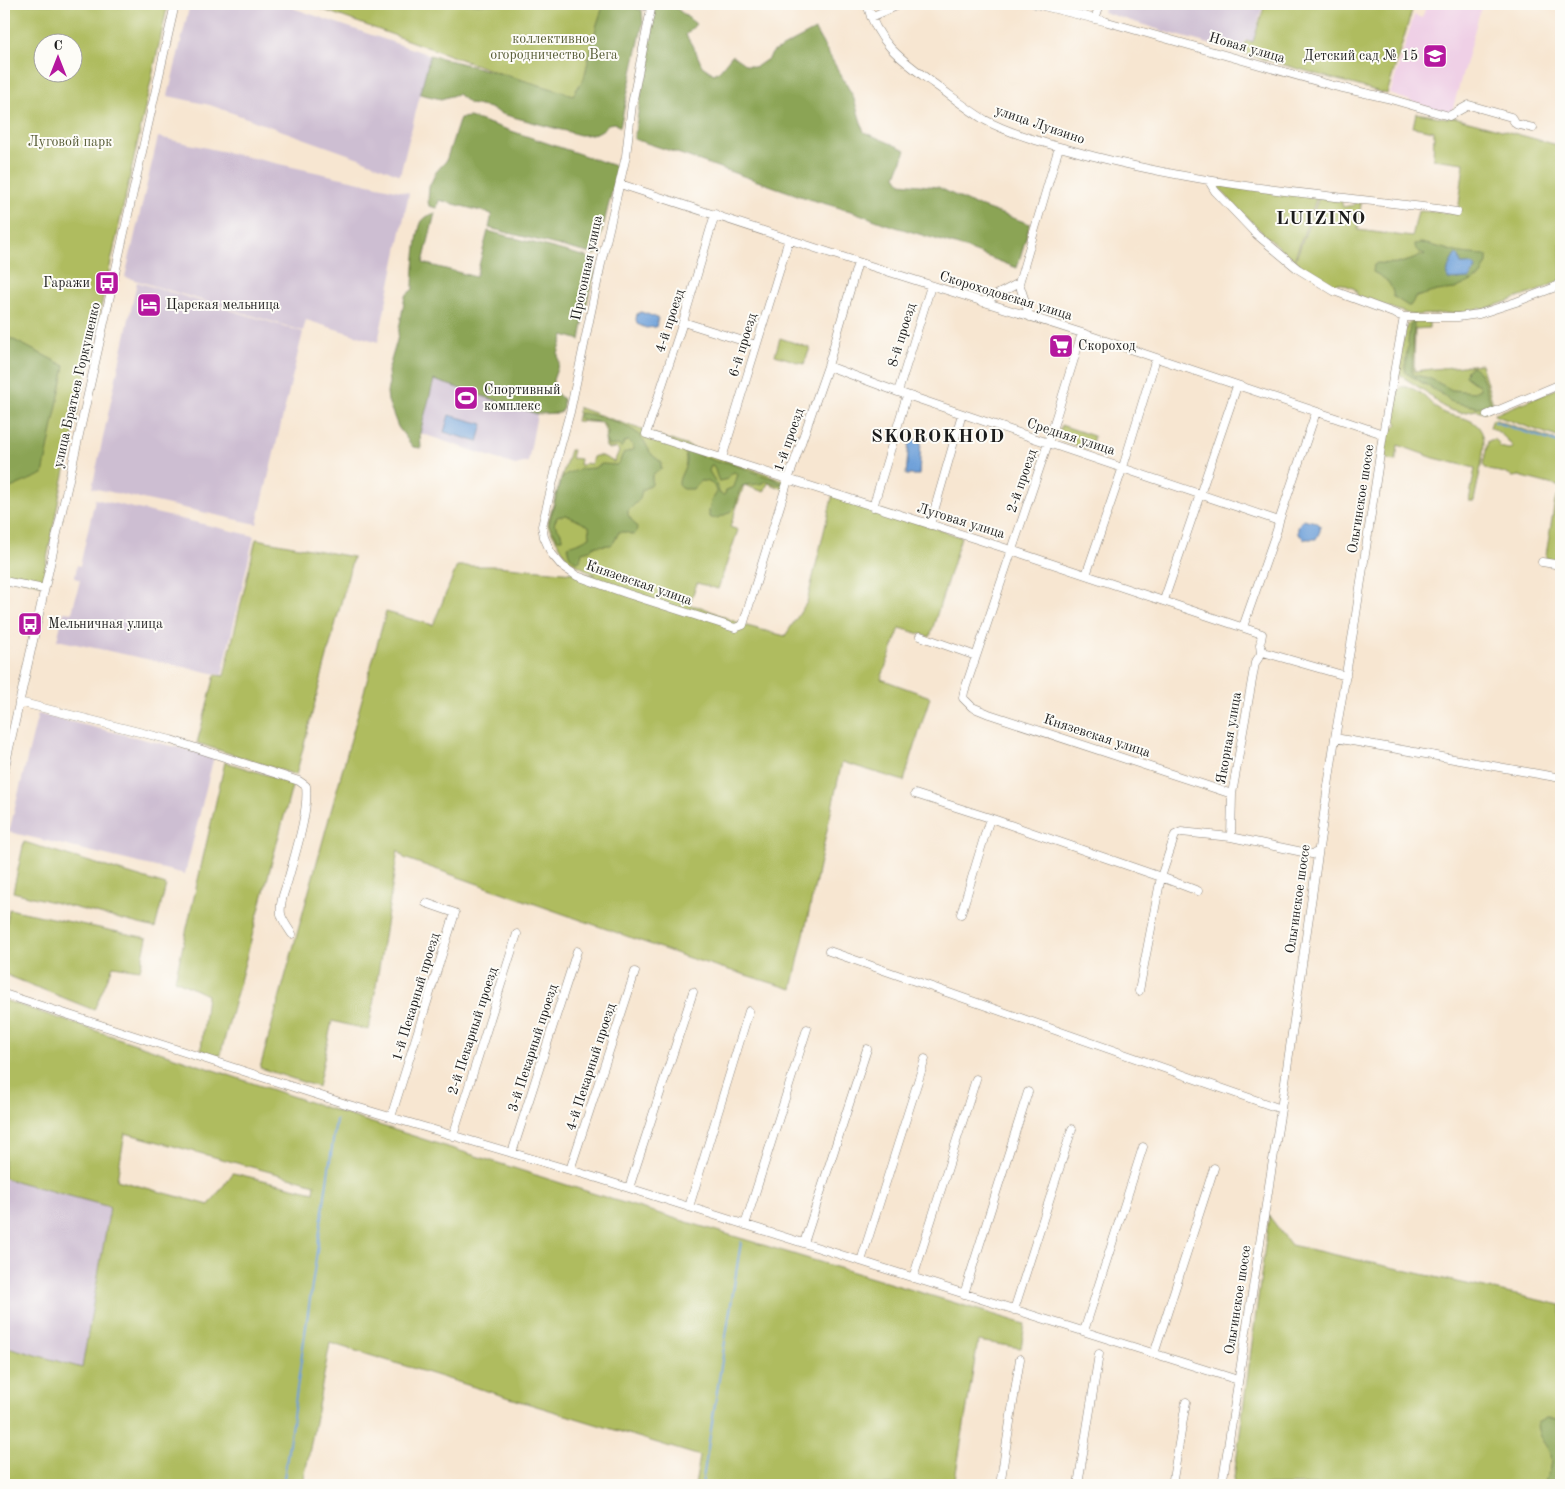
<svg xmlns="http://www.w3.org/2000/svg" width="1565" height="1489" font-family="'Old Standard TT',serif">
<rect width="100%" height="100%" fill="#fdfcf7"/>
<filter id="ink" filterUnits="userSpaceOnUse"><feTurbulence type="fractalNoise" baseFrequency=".02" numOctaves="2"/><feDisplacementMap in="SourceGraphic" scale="10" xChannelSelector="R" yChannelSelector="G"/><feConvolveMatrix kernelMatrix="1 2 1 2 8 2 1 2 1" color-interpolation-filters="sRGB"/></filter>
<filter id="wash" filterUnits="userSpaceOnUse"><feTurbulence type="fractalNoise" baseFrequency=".0096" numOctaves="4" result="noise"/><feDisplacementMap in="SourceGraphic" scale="20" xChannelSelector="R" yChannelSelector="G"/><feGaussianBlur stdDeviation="1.12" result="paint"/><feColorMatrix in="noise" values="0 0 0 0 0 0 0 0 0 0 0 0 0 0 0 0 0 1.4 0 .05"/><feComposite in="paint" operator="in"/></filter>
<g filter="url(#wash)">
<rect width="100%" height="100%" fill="#f7e6d1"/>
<path fill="#efd0e6" d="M1427,4h55l-30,107 -6,2 -56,-19 24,-79 8,3z"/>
<path fill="#cdbed2" d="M190,4h91l149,51 -30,120 -41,-17 -149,-53 -42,-9z
M1105,4h158l-10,38 -8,-2 -4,13 -79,-22 -2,-1 -57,-18z
M158,137l251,56 -31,149 -72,-22 -3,11 -178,-54z
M137,282l166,50 -46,192 -165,-36z
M434,380l103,34 -9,48 -13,3 -95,-32z
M95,499l159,37 -32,139 -165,-35 7,-28 8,1 8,-33 -5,-2 2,-13 3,1z
M38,714l176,42 -29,118 -176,-42z
M4,1178l106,29 -28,161 -78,-22z"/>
<path fill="#afbc5e" stroke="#666c3d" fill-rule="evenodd" d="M4,4h164l-108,489 -18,91 -38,-8zM42,42h30v30h-30z
M307,4h301l-23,100z
M1265,4h149l-27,90 -145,-41 4,-12 7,1z
M1416,113l31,5 7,-1 107,29v134l-23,11 -56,19 -1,-2 -16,4 -27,2 -26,1 -54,-18 -3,-8 -15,-6 -12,1 -21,-13 -12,-10 24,-64 22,3 2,7 11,-2 1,-4 6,3 -3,26 54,7 6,-26 40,2 6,-50 -31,-4 1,-28 -21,-4z
M1219,185l98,12 -23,63c-28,-22 -52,-47 -76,-73z
M1412,320l17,1v7l-14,1 -1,42 67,-7 13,43 -9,5 -9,-2 -15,3 -11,-3 -8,-4 -16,-14 -28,-18 1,-16 8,-34z
M780,338l30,10 -6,16 -29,-9z
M1401,387c16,-2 26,14 38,23 6,6 24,6 32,11 5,2 11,9 12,15 4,10 -7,52 -9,65h-5l6,-33 -41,-10 -36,-13 -2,16 -8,-1 -4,-4c1,-6 0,-15 3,-21 3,-4 8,-8 11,-12l-7,-5c2,-10 2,-23 10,-31z
M1561,387v49l-4,1 -61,-21 -1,-2z
M579,407l1,1 207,73 -1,9 -18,-7 -4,9 -20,-7 -14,42 8,3 -20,59 -21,-6 -8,22 12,2 42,18 42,11 22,-34 26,-108 128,43 -31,100 -30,-9 -19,51 49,18 -26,84 -62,-19 -50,227 -103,-31 -285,-100 -6,-8 -29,180 -37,-9 -14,66 -58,-19 126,-456 47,13 24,-59h39l100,9 -28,-15 -21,-36 23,-74h3l-2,8 9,1 -1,6h4l2,-2 6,1 2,-7c7,-4 15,2 21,5l5,-11 -3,-3 -7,1 -3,-2 -1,-8 1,-6 -4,-10 -26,-2z
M1493,419l68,23v45l-42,-11 -6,1c-2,-1 -7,-3 -9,-4 -8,-3 -16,0 -21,-8l5,-24 6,-2 4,3 2,5 8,2 5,-1c-4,-8 -15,-17 -23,-21z
M1061,425l33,11 -4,14 -33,-11z
M1558,496h3v66l-15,-3v-4l9,-54z
M256,539l97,18 -57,218 -99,-32 18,-68 9,1z
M225,762l68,21 -73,273 -19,-6 6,-55 -32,-15z
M24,842l142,43 -11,43 -142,-36z
M9,909l138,29 -7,32 -27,-4 -19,44 -90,-36v-35z
M4,1000l356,119 254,81 411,124 -4,24 -43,-7 -24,144h-259l5,-29 -370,-113 -27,142h-299v-139l78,22 28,-161 -106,-29zM125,1133l190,51 -1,8 -81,-19 -24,32 -92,-25z
M1269,1216l22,29 270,60v180h-328z"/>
<path fill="#8ba455" stroke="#546038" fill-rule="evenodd" d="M604,4h19l19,6 1,13 -23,104 -5,-4 -7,1c-7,10 -17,11 -28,11l-78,-21 -12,-6 -20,-4 -12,-10 -17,5 -21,-5 10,-39 72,19 71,21 11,-17 13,-54z
M655,4h16l25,20 -10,11 10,17 6,14 12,8 6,-4 12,-15 14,10 10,2 13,-9 4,-6 42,-22 38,66 11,36 42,18 -10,26 5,7 37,4 30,15 62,22 -13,44 -52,-20 -79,-24 -32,-12 -45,-13 -126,-44 -49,-16z
M470,117l148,50 -22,88 -107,-27 3,-14 -53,-14 -2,8 -8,-2 -1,-5 1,-14 7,-15 10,-11 14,-43z
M435,213l-12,50 53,14 12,-46 99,26 5,4 3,11 -7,25 -8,43 -16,-5 -6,19 1,9 -6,17 1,11 9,8v9l-3,5 -23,1 -103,-34 -14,53 1,15 -8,-1 -15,-20 -10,-26 -1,-9 2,-9 -1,-12 9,-31 8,-44 8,-7c0,-13 3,-58 9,-68 4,-5 8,-6 13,-8z
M1421,243c11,2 17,4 28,7 11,4 24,4 36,5l2,1v7l-7,14 -25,12 -18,2 -21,6 -6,9h-2l-14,-9c-3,-15 -8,-18 -21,-25l1,-7 3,-2c15,1 30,1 44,-8l3,1 1,-2c-6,-2 -10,-3 -10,-10z
M1414,322l-2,49 2,4 15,3 23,12 22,2 6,-3 -1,-4 -6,-3 -8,-6 2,-6 5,-4c13,8 13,22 18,35l2,3 -1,1 -13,2 -27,-5 -6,-6 -39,-23 -1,-5 5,-43z
M4,335l61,31 -22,108 -37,16h-2z
M580,413c12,0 52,13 59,22 6,6 7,10 11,17 2,4 8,7 11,10v7l-9,6v9l-10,6 -2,9 -12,12v4l9,12 -1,6 -2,2 -9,-3h-6l-5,10 -3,3 -17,1 -4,4 -8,2 -2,9c-8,2 -13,-8 -12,-15l12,-4 10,-5 -1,-11 -23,-11 -9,2 -3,7c5,5 8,9 8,15h-4l-9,-15 11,-43 6,-7 15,-5 13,-1 8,-4 14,1 4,-3c4,-14 3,-7 14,-13l-1,-4 -5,-4 -4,1 -2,6 -4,-3 -10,1 -2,-6 2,-7 -4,-10 -24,-4 -2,-2z
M687,450l30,12h9l9,3 49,18 -2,2 -16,-4c-6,5 -16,2 -24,5 -9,16 0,22 -22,31 -5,2 -6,2 -11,0v-6l2,-10 5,-7c0,-10 -6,-13 -16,-13l-7,8h-9l-5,-3c-1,-10 7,-16 7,-26 0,-3 -1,-5 -1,-9zM711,465h2c3,5 3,11 6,16l9,-2 1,-4 5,-3 4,2 -4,13 -8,3 -1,4 -2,1 -4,-2c0,-9 -6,-14 -10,-22z
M1546,1418l15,1v66h-18c3,-5 4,-9 6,-14 7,-26 -12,-26 -12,-48z"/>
<path fill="#6ea0d9" stroke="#455e7a" d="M1456,254l3,3 2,7h10l4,2 1,3 -7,10 -21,1c-2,-10 2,-18 8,-26z
M641,312l17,6 -2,9 -10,1 -9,-4 -1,-5 1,-5z
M449,415l34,9 -5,18 -34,-10z
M913,439l8,2 -2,34h-13l3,-33z
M1303,519l13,3 4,3v6l-4,8h-11l-7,-5c-1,-6 1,-10 5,-15z"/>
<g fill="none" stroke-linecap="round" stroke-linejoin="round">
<path stroke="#6ea0d9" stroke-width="2" d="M1544,4l17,5
M1093,6l1,-2
M1495,422l66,22
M283,1485l53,-365
M702,1485l39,-243"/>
</g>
</g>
<g filter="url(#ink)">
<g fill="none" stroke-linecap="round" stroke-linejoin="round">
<defs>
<path id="minor" d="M639,4l12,4
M652,4l-20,100 -6,52 -24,103 -32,153 -11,40 -4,21 -13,53 2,11 7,16 11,13 15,10 51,18 107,34 8,-3 45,-145 40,-114 30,-104
M867,4c10,39 35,56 66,79 17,12 34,26 52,37 29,16 75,27 108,36 74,19 150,31 226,39 46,6 93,9 138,17
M1035,4l69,17 230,65 53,12 62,18 20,-11 42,12 5,7 17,4
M1559,4h2
M871,17l30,-13
M1095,19l5,-15
M1209,181l6,10 41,43 42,35 36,22 70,26h54l21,-3 37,-12 37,-14 8,-5
M620,184l238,78 224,71 301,101
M715,214l-32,108 -37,112 365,116 251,84 -1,6
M983,302l36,-19
M1030,317l-11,-34 40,-136
M683,322l73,23
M1082,333l-34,110 -84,249 -1,6 9,9 17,7 243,80
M828,366l70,26 381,129
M898,392l33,-106
M1487,415l74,-31
M722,458l67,-219
M873,507l34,-112
M930,525l32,-111
M1542,562l19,3
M1086,575l37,-108 33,-109
M4,581l40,8
M1164,600l73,-214
M1243,627l34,-97 2,-9 37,-109
M920,636l56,20
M1261,647l2,5 83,24
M19,702l152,38 128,41 7,5c3,26 -11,68 -18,94 -3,10 -9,23 -7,34 1,6 7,14 11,20
M1335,738l226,40
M4,771l171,-767
M915,794l75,24 171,59 14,-42 6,-3 50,5 81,17 6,-2
M1231,837l1,-43 23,-131 6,-9 -1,-9
M961,914l29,-96
M829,951l452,158
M1139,991l22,-114 37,14
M4,994l342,110 251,74 641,202
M391,1117l64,-204 -29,-10
M453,1136l64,-202
M512,1153l65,-202
M570,1170l65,-198
M629,1188l64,-196
M689,1207l60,-196
M745,1225l62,-196
M804,1243l63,-194
M861,1261l64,-202
M913,1278l63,-199
M964,1294l64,-202
M1014,1310l58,-181
M1084,1331l59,-184
M1154,1354l60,-186
M1000,1485l20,-126
M1078,1485l21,-131
M1172,1485l14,-83
M1222,1485l59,-376 54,-371 20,-117 28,-187 21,-117"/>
</defs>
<use href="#minor" stroke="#8a8176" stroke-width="9"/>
<use href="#minor" stroke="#fff" stroke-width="8"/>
</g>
</g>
<defs>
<symbol id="school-square" viewBox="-11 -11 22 22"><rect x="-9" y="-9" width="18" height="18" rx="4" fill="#b5179e" stroke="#fdfcf7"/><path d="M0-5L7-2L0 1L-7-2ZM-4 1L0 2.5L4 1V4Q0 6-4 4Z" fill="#fff"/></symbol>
<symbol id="bus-square" viewBox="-11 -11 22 22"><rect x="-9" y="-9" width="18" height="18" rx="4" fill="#b5179e" stroke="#fdfcf7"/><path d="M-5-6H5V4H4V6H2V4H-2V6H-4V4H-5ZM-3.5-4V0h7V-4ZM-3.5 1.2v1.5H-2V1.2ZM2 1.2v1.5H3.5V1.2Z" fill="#fff"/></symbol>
<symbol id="hotel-square" viewBox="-11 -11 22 22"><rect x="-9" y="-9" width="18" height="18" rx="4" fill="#b5179e" stroke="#fdfcf7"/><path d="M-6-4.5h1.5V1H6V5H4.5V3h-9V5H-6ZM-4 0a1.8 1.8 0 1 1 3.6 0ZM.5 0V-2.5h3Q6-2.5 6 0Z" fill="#fff"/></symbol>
<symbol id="supermarket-square" viewBox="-11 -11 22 22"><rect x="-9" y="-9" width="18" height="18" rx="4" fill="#b5179e" stroke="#fdfcf7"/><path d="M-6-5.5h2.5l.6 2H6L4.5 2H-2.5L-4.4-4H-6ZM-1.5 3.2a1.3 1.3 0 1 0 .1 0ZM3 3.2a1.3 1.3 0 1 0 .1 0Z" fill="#fff"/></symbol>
<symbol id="stadium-square" viewBox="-11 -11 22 22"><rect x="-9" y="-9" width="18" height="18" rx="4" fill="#b5179e" stroke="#fdfcf7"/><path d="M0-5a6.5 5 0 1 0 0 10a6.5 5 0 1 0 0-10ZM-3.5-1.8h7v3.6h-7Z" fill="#fff"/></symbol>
</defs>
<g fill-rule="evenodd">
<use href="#school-square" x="1421" y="42" width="28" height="28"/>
<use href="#bus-square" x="93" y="269" width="28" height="28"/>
<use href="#hotel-square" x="135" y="291" width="28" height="28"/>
<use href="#supermarket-square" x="1047" y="332" width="28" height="28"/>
<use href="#stadium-square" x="452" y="384" width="28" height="28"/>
<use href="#bus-square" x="16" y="610" width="28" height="28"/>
</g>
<g text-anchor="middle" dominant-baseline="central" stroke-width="4" stroke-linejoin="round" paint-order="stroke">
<g font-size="14" fill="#575c36" stroke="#fdfcf7">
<text x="554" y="39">коллективное<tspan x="554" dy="16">огородничество Вега</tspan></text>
<text x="70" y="142">Луговой парк</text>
</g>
<g font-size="14" fill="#1c1c1c" stroke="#fdfcf7">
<text transform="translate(1247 48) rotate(16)">Новая улица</text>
<text transform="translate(1040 125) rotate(19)">улица Луизино</text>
<text transform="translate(587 268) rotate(-78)">Прогонная улица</text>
<text transform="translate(1006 296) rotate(17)">Скороходовская улица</text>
<text transform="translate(670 321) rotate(-72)">4-й проезд</text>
<text transform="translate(902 335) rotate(-73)">8-й проезд</text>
<text transform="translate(743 345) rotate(-73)">6-й проезд</text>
<text transform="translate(77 385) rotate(-77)">улица Братьев Горкушенко</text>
<text transform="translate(1071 437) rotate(18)">Средняя улица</text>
<text transform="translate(789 440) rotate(-71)">1-й проезд</text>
<text transform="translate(1022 481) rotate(-71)">2-й проезд</text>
<text transform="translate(1361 499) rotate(-81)">Ольгинское шоссе</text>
<text transform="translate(961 521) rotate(17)">Луговая улица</text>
<text transform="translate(639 583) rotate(19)">Князевская улица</text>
<text transform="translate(1097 736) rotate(18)">Князевская улица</text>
<text transform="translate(1229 738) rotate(-80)">Якорная улица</text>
<text transform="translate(1298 899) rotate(-82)">Ольгинское шоссе</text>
<text transform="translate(416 997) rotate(-73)">1-й Пекарный проезд</text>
<text transform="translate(473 1031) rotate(-72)">2-й Пекарный проезд</text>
<text transform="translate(533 1048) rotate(-72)">3-й Пекарный проезд</text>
<text transform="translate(591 1067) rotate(-72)">4-й Пекарный проезд</text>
<text transform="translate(1238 1300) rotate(-81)">Ольгинское шоссе</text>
</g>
<g font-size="14" fill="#1c1c1c" stroke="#fdfcf7" text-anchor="start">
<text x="1418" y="56" text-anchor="end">Детский сад № 15</text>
<text x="90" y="283" text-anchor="end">Гаражи</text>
<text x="166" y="305">Царская мельница</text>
<text x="1078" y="346">Скороход</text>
<text x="484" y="390">Спортивный<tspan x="484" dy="16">комплекс</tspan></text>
<text x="48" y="624">Мельничная улица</text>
</g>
<g font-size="19" font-weight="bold" letter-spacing="1" fill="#1c1c1c" stroke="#fdfcf7">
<text x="1321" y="219">LUIZINO</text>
<text x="938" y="437">SKOROKHOD</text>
</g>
</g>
<rect width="1565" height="1489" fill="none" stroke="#fdfcf7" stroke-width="20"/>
<g transform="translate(58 58)"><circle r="24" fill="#fdfcf7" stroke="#a3a29f"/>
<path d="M0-4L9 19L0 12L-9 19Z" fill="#b5179e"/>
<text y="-8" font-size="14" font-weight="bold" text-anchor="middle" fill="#1c1c1c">С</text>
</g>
</svg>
